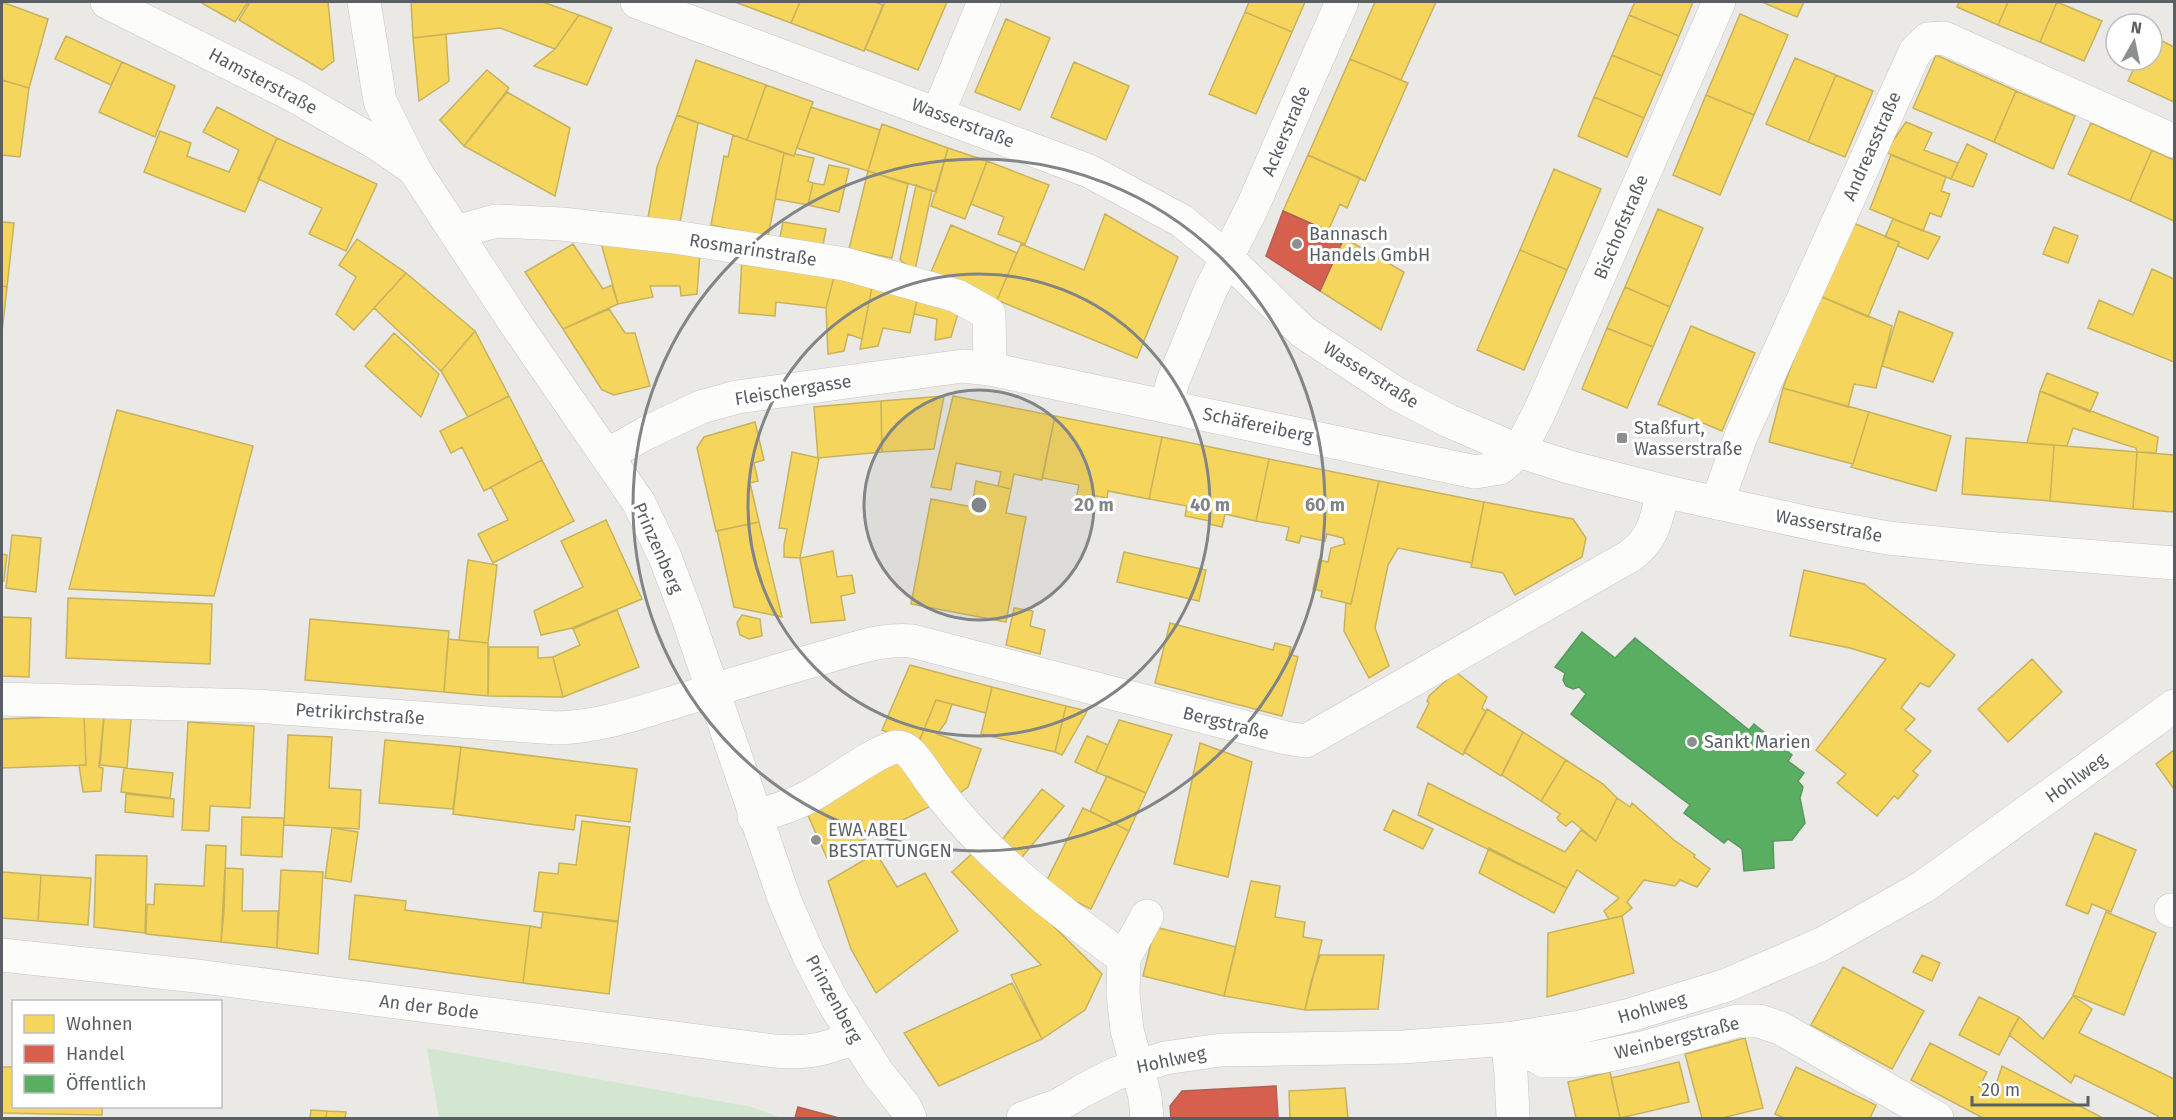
<svg xmlns="http://www.w3.org/2000/svg" width="2176" height="1120" font-family="'Fira Sans',sans-serif">
<rect width="100%" height="100%" fill="#eae9e5"/>
<path fill="#d3e7d0" d="M427,1048l325,59 30,11h-343z"/>
<path fill="#f6d55c" stroke="#c7b25e" stroke-width="1.5" d="M2,2l46,17 -19,69 -27,-8z
M200,2h48l-13,20z
M250,2h78l6,59 -12,9 -83,-50z
M411,2h132l36,13 -24,34 -55,-21 -87,10z
M735,2h65l-9,21z
M800,2h75l8,3 -19,46 -73,-28z
M885,2h62l-29,68 -53,-21z
M1249,2h56l-13,30 -47,-20z
M1375,2h61l-35,78 -51,-21z
M1635,2h58l-14,34 -50,-21z
M1762,2h42l-7,15z
M1959,2h49l-10,23 -41,-18z
M2008,2h49l-17,40 -42,-17z
M2057,2l45,19 -18,40 -44,-19z
M1245,12l47,20 -36,82 -47,-20z
M1740,14l48,21 -34,80 -48,-20z
M579,15l33,13 -25,57 -53,-19 21,-17z
M1629,15l50,21 -17,40 -50,-21z
M1006,19l44,19 -30,72 -45,-18z
M446,34l3,47 -30,20 -6,-63z
M66,36l56,26 -11,23 -56,-26z
M2152,36l22,11v55l-46,-21 10,-21h14z
M1612,55l50,21 -18,42 -50,-21z
M1936,55l80,36 -22,51 -81,-34z
M1795,58l41,17 -28,67 -42,-18z
M1350,59l58,24 -43,98 -57,-26z
M696,60l70,25 -19,55 -70,-25z
M122,62l53,24 -20,51 -56,-25z
M1074,62l55,24 -23,54 -55,-23z
M487,70l22,18 -45,58 -24,-26z
M1836,75l37,16 -28,66 -37,-15z
M2,80l27,8 -9,69 -18,-2z
M766,85l47,17 -19,54 -47,-16z
M2016,91l59,25 -22,53 -59,-27z
M507,92l63,36 -15,68 -91,-50z
M1706,95l48,20 -34,80 -47,-20z
M1594,97l50,21 -17,39 -49,-21z
M217,107l60,31 -32,74 -101,-40 16,-41 31,12 -4,13 42,16 10,-22 -36,-18z
M811,107l69,23 -12,41 -71,-23z
M677,115l21,8 -18,100 -32,-5 9,-51z
M1906,122l26,11 -8,17 34,13 -7,16 -66,-27z
M2091,123l61,27 -22,51 -62,-27z
M882,124l66,24 -12,44 -68,-21z
M733,135l51,18 -16,84 -57,-12 13,-69 4,1z
M277,138l100,46 -31,67 -37,-17 13,-26 -64,-29z
M1967,144l20,10 -14,33 -22,-8z
M948,148l39,13 -22,58 -34,-13z
M2152,150l22,10v61l-44,-20z
M784,153l10,3 1,-2 19,4 -6,23 5,2 -5,22 -33,-6z
M1308,155l52,23 -13,30 -7,-4 -12,27 -45,-20z
M1891,155l55,22 -5,14 9,3 -9,23 -11,-4 -7,18 -53,-22z
M987,161l62,24 -24,59 -27,-10 6,-17 -33,-13z
M829,165l20,4 -10,43 -31,-7 5,-22 11,2z
M1554,169l47,20 -34,81 -47,-20z
M868,171l40,13 -16,74 -43,-9z
M916,185l16,6 -17,79 -15,-10z
M1658,209l45,19 -33,79 -45,-20z
M1105,214l73,43 -41,101 -140,-58 24,-56 63,26z
M1893,219l47,18 -12,22 -30,-13 1,-4 -14,-5z
M2,222l12,1 -7,64 -5,-1z
M783,222l43,7 -3,16 -43,-8z
M1851,222l48,20 -31,75 -48,-21z
M951,225l66,28 -20,47 -66,-28z
M2054,227l24,9 -10,27 -25,-9z
M1344,238l60,34 -23,58 -61,-39z
M357,239l49,34 -52,57 -18,-16 20,-37 -17,-12z
M601,243l99,9 -3,42 -16,2 -1,-10h-30l3,11 -35,7z
M573,244l30,45 9,-4 6,19 -55,25 -38,-57z
M1520,250l47,20 -43,100 -47,-20z
M742,258l93,15 -9,35 -50,-6 -1,14 -36,-3z
M2152,269l22,10v83l-86,-34 11,-28 34,15z
M406,273l69,58 -34,40 -67,-63z
M835,273l38,9 -11,57 -14,-5 -4,17 -16,3 -2,-46z
M873,282l45,13 -8,38 -27,-5 -5,18 -18,3z
M2,286l5,1 -5,45z
M1625,287l45,20 -17,40 -46,-19z
M918,295l41,15 -8,27 -16,3 2,-21 -23,-5z
M1820,296l72,30 -16,62 -22,-4 -6,23 -65,-19 27,-73z
M609,309l16,24h10l15,53 -36,9 -12,-5 -39,-61z
M1899,311l54,22 -20,49 -51,-16z
M1691,326l64,27 -33,78 -64,-27z
M1607,328l46,19 -26,61 -45,-19z
M475,331l34,65 -41,21 -27,-46z
M394,333l45,41 -18,43 -56,-51z
M2047,373l51,20 -8,19 -50,-21z
M1783,388l86,24 -16,52 -84,-22z
M2040,391l118,46 -2,16 -19,-1 -1,-4 -63,-20 -6,18 -40,-3z
M509,396l33,64 -58,31 -22,-44 -11,6 -11,-22z
M944,396l-10,53 -52,3 -1,-51z
M953,396l102,20 -13,64 -28,-6 -3,15 -13,-3 3,-14 -45,-9 -5,27 -20,-3z
M881,401l1,51 -64,6 -4,-51z
M117,410l136,36 -39,150 -145,-7z
M1869,412l82,24 -15,55 -85,-24 2,-3z
M1055,416l107,21 -13,62 -41,-8 -1,7 -17,-3 -1,6 -13,-2 3,-14 -37,-7z
M755,422l9,38 -10,3 4,18 -8,2 9,39 -43,9 -19,-83 7,-11z
M1162,437l107,22 -13,62 -31,-7 -3,13 -13,-3 1,-3 -25,-5 2,-10 -38,-7z
M1966,438l88,7 -4,56 -88,-7z
M2054,445l83,7 -4,57 -83,-8z
M792,452l27,6 -19,100 -16,-1v-12l3,-16 -8,-1z
M2137,452l37,3v57l-41,-3z
M1269,459l110,22 -28,123 -30,-7 1,-6 -9,-2 6,-29 9,2 3,-14 14,-4 -2,-6 -16,-4 -2,7 -24,-5 -2,7 -13,-3 3,-13 -33,-6z
M542,460l32,61 -81,42 -15,-29 30,-14 -17,-33z
M976,481l35,8 -5,24 20,4 -20,105 -95,-18 20,-105 41,8z
M1379,481l105,21 -12,61 -74,-15 -10,17 -13,63 14,38 -20,12 -25,-47 2,-28 5,1z
M1484,502l89,17 13,19 -4,19 -67,38 -12,-22 -32,-6z
M606,520l36,79 -70,29 -31,7 -7,-24 49,-24 -22,-46z
M759,522l23,95 -48,-10 -17,-76z
M12,535l29,3 -5,54 -30,-4z
M833,551l4,26 15,-2 3,18 -14,3 4,24 -34,3 -11,-65z
M1124,552l82,18 -7,31 -82,-19z
M2,554l5,1 -3,26h-2z
M468,560l29,5 -9,78 -29,-3z
M1804,570l60,14 91,71 -26,32 -9,-4 -19,25 14,11 -10,11 26,21 -18,20 5,4 -20,24 -4,-3 -17,20 -40,-33 9,-9 -30,-24 70,-91 -36,-11 -60,-12z
M68,598l144,6 -2,60 -144,-6z
M1014,608l19,3 -3,15 15,4 -5,24 -34,-9z
M617,610l22,57 -76,30 -10,-40 27,-12 -7,-16z
M742,615l18,4 2,17 -13,3 -9,-4 -3,-12z
M2,617l29,1 -2,59 -27,-1z
M310,619l139,12 -5,61 -139,-12z
M1170,623l103,27 2,-7 16,4 -2,7 9,3 -16,59 -127,-33z
M448,639l40,4v53l-44,-4z
M489,647h49v11l15,-1 10,40 -75,-1z
M2032,659l30,33 -54,50 -30,-33z
M910,665l82,22 -6,26 -50,-13 -18,44 -36,-14z
M1456,672l31,25 -5,11 4,4 -23,43 -46,-28 12,-24 -2,-2 2,-5z
M992,687l74,19 -11,46 -74,-18z
M936,700l16,4 -6,18 -9,12 44,15 -13,38 -11,8 -39,-51z
M1066,706l21,5 -25,44 -7,-3z
M1487,709l36,23 -22,44 -37,-24z
M104,715l-5,52 4,1 -2,23 -18,1 -4,-27h7l-2,-49z
M84,716l2,49 -84,3v-49z
M104,717l27,2 -4,49 -27,-3z
M1119,720l53,15 -26,58 -50,-21z
M188,722l66,4 -4,82 -40,-2 -1,25 -27,-1z
M1523,732l43,28 -25,41 -39,-26z
M288,735l44,2 -3,51 32,2 -2,39 -75,-4z
M1087,736l21,9 -12,27 -21,-10z
M385,740l76,7 -8,62 -74,-6z
M1200,743l52,19 -24,115 -54,-13z
M461,747l176,22 -7,53 -54,-7 -2,15 -121,-16z
M2174,750v39l-18,-25z
M906,757l29,47 -108,54 -21,-47z
M1566,760l37,24 14,14 -21,43 -24,-20 -6,5 -7,-5 -2,-3 3,-4 -19,-13z
M124,768l49,5 -3,25 -49,-6z
M1107,776l39,17 -17,38 -39,-20z
M1428,783l137,69 16,-22 15,11 21,-43 13,9 2,-4 42,37 21,15 -1,2 16,12 -13,18 -17,-7 -5,6 -31,-6 -17,22 5,6 -10,8 -13,3 -5,-8 15,-13 -42,-28 -10,18 -149,-73z
M1042,789l22,17 -46,56 -20,-17z
M126,794l48,5 -1,18 -48,-5z
M1083,808l46,23 -38,78 -47,-23z
M1393,810l40,19 -10,20 -39,-19z
M242,817l42,1 -2,39 -41,-2z
M582,821l48,6 -12,94 -84,-10 5,-39 19,2 1,-11 17,2z
M332,828l26,4 -7,50 -26,-4z
M2095,833l41,17 -25,62 -19,-8 -4,10 -22,-9z
M206,845l20,1 -2,65 -3,31 -75,-8 1,-30 7,1 1,-21 49,2z
M1489,848l78,40 -13,25 -75,-40z
M976,850l126,124 -17,36 -43,29 -31,-64 30,-10 -89,-93z
M876,853l21,34 28,-14 33,58 -82,62 -25,-44 -23,-68z
M96,855l51,1 -2,77 -51,-6z
M225,868l18,1 -1,42h36l-1,37 -56,-6z
M281,870l42,2 -5,82 -41,-6z
M2,872l39,3 -3,46 -36,-3z
M41,875l50,3 -3,47 -50,-4z
M1251,881l29,5 -5,31 30,5 -2,15 19,3 -17,70 -81,-14z
M355,895l51,6 -1,9 125,16 -7,57 -174,-24z
M543,912l75,10 -9,72 -86,-11 7,-57 11,2z
M2106,912l50,21 -32,82 -51,-20z
M1622,916l12,57 -87,24 1,-64z
M1155,927l81,20 -12,49 -81,-20z
M1320,955h64l-6,54 -73,1 6,-28z
M1922,955l18,8 -8,18 -19,-9z
M1843,967l81,44 -32,58 -81,-44z
M1012,983l30,56 -103,47 -35,-53z
M2073,996l19,13 -13,24 95,46v39h-17l1,-2 -83,-41 -4,8 -62,-48 10,-18 24,22z
M1979,997l40,20 -20,38 -40,-20z
M1745,1038l18,70 -41,10h-20l-17,-64z
M1930,1043l57,29 -8,15 16,1 7,-22 101,52h-120l-72,-38z
M1679,1062l10,40 -69,16 -9,-40z
M2,1067h12v39h88v9l-100,-2z
M1796,1067l80,38 -6,13h-86l-9,-4z
M1610,1072l10,46h-44l-8,-36z
M1345,1088l3,30h-58l-1,-27z
M311,1110l16,1 -1,7h-16z
M327,1111l19,1 -1,6h-19z"/>
<path fill="#d6604d" stroke="#b16054" stroke-width="1.5" d="M1283,211l61,27 -24,53 -54,-35z
M1276,1086l2,32h-107l-1,-12 12,-15z
M798,1107l41,11h-44z"/>
<path fill="#5aae61" stroke="#5a9662" stroke-width="1.5" d="M1582,632l33,26 20,-20 114,92 5,-6 38,31 -4,6 16,12 -6,8 5,6 -3,11 5,25 -13,17 -19,1 1,27 -30,3 -2,-22 -14,-10 -4,4 -40,-30 6,-8 -119,-91 15,-20 -7,-7 -6,2 -7,-3 -3,-6 2,-7 -10,-6z"/>
<g fill="none" stroke-linecap="round" stroke-linejoin="round">
<defs>
<path id="minor" d="M938,113l46,-111
M456,232l40,-11 66,3 113,13 170,27 112,32 32,18 1,55
M1166,405l7,-24 37,-90 42,-83 90,-206
M607,455l39,-22 55,-26 36,-10 226,-31 27,3 485,103 25,-4 19,-17 20,-38 180,-411
M1717,503l24,-67 174,-384 13,-13 16,-1 230,103
M2,699l253,7 301,22c44,-1 83,-15 125,-28 47,-14 94,-29 141,-42 29,-8 59,-20 90,-17l374,97 20,3 324,-185c25,-18 26,-37 33,-65
M754,817c19,-6 39,-11 56,-21 18,-9 70,-48 87,-49 13,-2 28,27 36,37 50,70 122,124 191,174
M2171,910l3,1
M1147,916l-23,42 -1,35 4,37 18,67 2,21
M2,955l194,21 579,75c34,3 49,-2 80,-13
M1507,1039l37,22h27l28,-4 43,-9 95,-27h22l21,7 157,90
M1507,1039l4,34 2,45"/>
<path id="tertiary" d="M107,2l186,93 83,48 38,26"/>
<path id="secondary" d="M364,2l16,99 34,68 97,148 128,186 26,54 22,58 98,286 24,55 24,46 45,71 27,34 5,11
M637,2l452,169 93,50 46,38 75,73 94,62 52,27 70,30 50,16 94,24 155,34 70,13 97,10 189,15
M1023,1118l36,-13 23,-14 33,-17 50,-16 56,-8 182,-3 104,-8 73,-12 50,-12 97,-30 95,-41 101,-57 251,-181"/>
</defs>
<use href="#minor" stroke="#c7c7c7" stroke-width="34"/>
<use href="#tertiary" stroke="#c7c7c7" stroke-width="34"/>
<use href="#secondary" stroke="#c6c6c5" stroke-width="34"/>
<use href="#minor" stroke="#fcfcfb" stroke-width="33"/>
<use href="#tertiary" stroke="#fcfcfb" stroke-width="33"/>
<use href="#secondary" stroke="#fcfcfb" stroke-width="33"/>
</g>
<circle cx="979" cy="505" r="115" fill="#828587" fill-opacity=".12"/>
<g fill="none" stroke="#828587" stroke-width="3">
<circle cx="979" cy="505" r="115"/>
<circle cx="979" cy="505" r="231"/>
<circle cx="979" cy="505" r="346"/>
</g>
<g fill="#8c8f90" stroke="#fff" stroke-width="2">
<circle cx="1297" cy="244" r="6"/>
<rect x="1616" y="432" width="12" height="12" rx="3"/>
<circle cx="1692" cy="742" r="6"/>
<circle cx="816" cy="840" r="6"/>
</g>
<g text-anchor="middle" dominant-baseline="central" stroke-width="6" stroke-linejoin="round" paint-order="stroke">
<g font-size="18" fill="#5a5f63" stroke="#fff">
<text transform="translate(263 81) rotate(28)">Hamsterstraße</text>
<text transform="translate(963 123) rotate(21)">Wasserstraße</text>
<text transform="translate(1286 131) rotate(-67)">Ackerstraße</text>
<text transform="translate(1872 146) rotate(-66)">Andreasstraße</text>
<text transform="translate(1621 227) rotate(-67)">Bischofstraße</text>
<text transform="translate(753 250) rotate(9)">Rosmarinstraße</text>
<text transform="translate(1371 375) rotate(32)">Wasserstraße</text>
<text transform="translate(793 390) rotate(-9)">Fleischergasse</text>
<text transform="translate(1258 425) rotate(12)">Schäfereiberg</text>
<text transform="translate(1829 526) rotate(11)">Wasserstraße</text>
<text transform="translate(658 548) rotate(66)">Prinzenberg</text>
<text transform="translate(360 714) rotate(4)">Petrikirchstraße</text>
<text transform="translate(1226 723) rotate(14)">Bergstraße</text>
<text transform="translate(2076 778) rotate(-36)">Hohlweg</text>
<text transform="translate(834 999) rotate(61)">Prinzenberg</text>
<text transform="translate(429 1007) rotate(7)">An der Bode</text>
<text transform="translate(1652 1008) rotate(-16)">Hohlweg</text>
<text transform="translate(1677 1038) rotate(-14)">Weinbergstraße</text>
<text transform="translate(1171 1060) rotate(-12)">Hohlweg</text>
</g>
<g font-size="18" fill="#5a5f63" stroke="#fff" text-anchor="start">
<text x="1309" y="234">Bannasch<tspan x="1309" dy="21">Handels GmbH</tspan></text>
<text x="1634" y="428">Staßfurt,<tspan x="1634" dy="21">Wasserstraße</tspan></text>
<text x="1704" y="742">Sankt Marien</text>
<text x="828" y="830">EWA ABEL<tspan x="828" dy="21">BESTATTUNGEN</tspan></text>
</g>
</g>
<circle cx="979" cy="505" r="9" fill="#828587" stroke="#fff" stroke-width="3"/>
<g font-size="18" text-anchor="middle" font-weight="bold" fill="#828587" stroke="#fff" stroke-width="6" stroke-linejoin="round" paint-order="stroke">
<text x="1094" y="511">20 m</text>
<text x="1210" y="511">40 m</text>
<text x="1325" y="511">60 m</text>
</g>
<rect width="2176" height="1120" fill="none" stroke="#5a5f63" stroke-width="6"/>
<rect x="12" y="1000" width="210" height="108" fill="#ffffff" stroke="#bdbfc1" stroke-width="1.5"/>
<rect x="24" y="1015" width="30" height="18" fill="#f6d55c" stroke="#bdbfc1" stroke-width="1.5"/>
<text x="66" y="1030" font-size="18" fill="#5a5f63">Wohnen</text>
<rect x="24" y="1045" width="30" height="18" fill="#d6604d" stroke="#bdbfc1" stroke-width="1.5"/>
<text x="66" y="1060" font-size="18" fill="#5a5f63">Handel</text>
<rect x="24" y="1075" width="30" height="18" fill="#5aae61" stroke="#bdbfc1" stroke-width="1.5"/>
<text x="66" y="1090" font-size="18" fill="#5a5f63">Öffentlich</text>
<g transform="translate(2134 42) rotate(9)"><circle r="28" fill="#ffffff" stroke="#bdbfc1" stroke-width="1.5"/>
<path d="M0-4.5L10 22L0 15L-10 22Z" fill="#8c8f90"/>
<text y="-9" font-size="16" font-weight="bold" text-anchor="middle" fill="#5a5f63">N</text>
</g>
<path d="M1972 1096v9h116v-9" fill="none" stroke="#5a5f63" stroke-width="3"/>
<text x="1981" y="1096" font-size="18" fill="#5a5f63" stroke="#ffffff" stroke-width="4.5" paint-order="stroke">20 m</text>
</svg>
